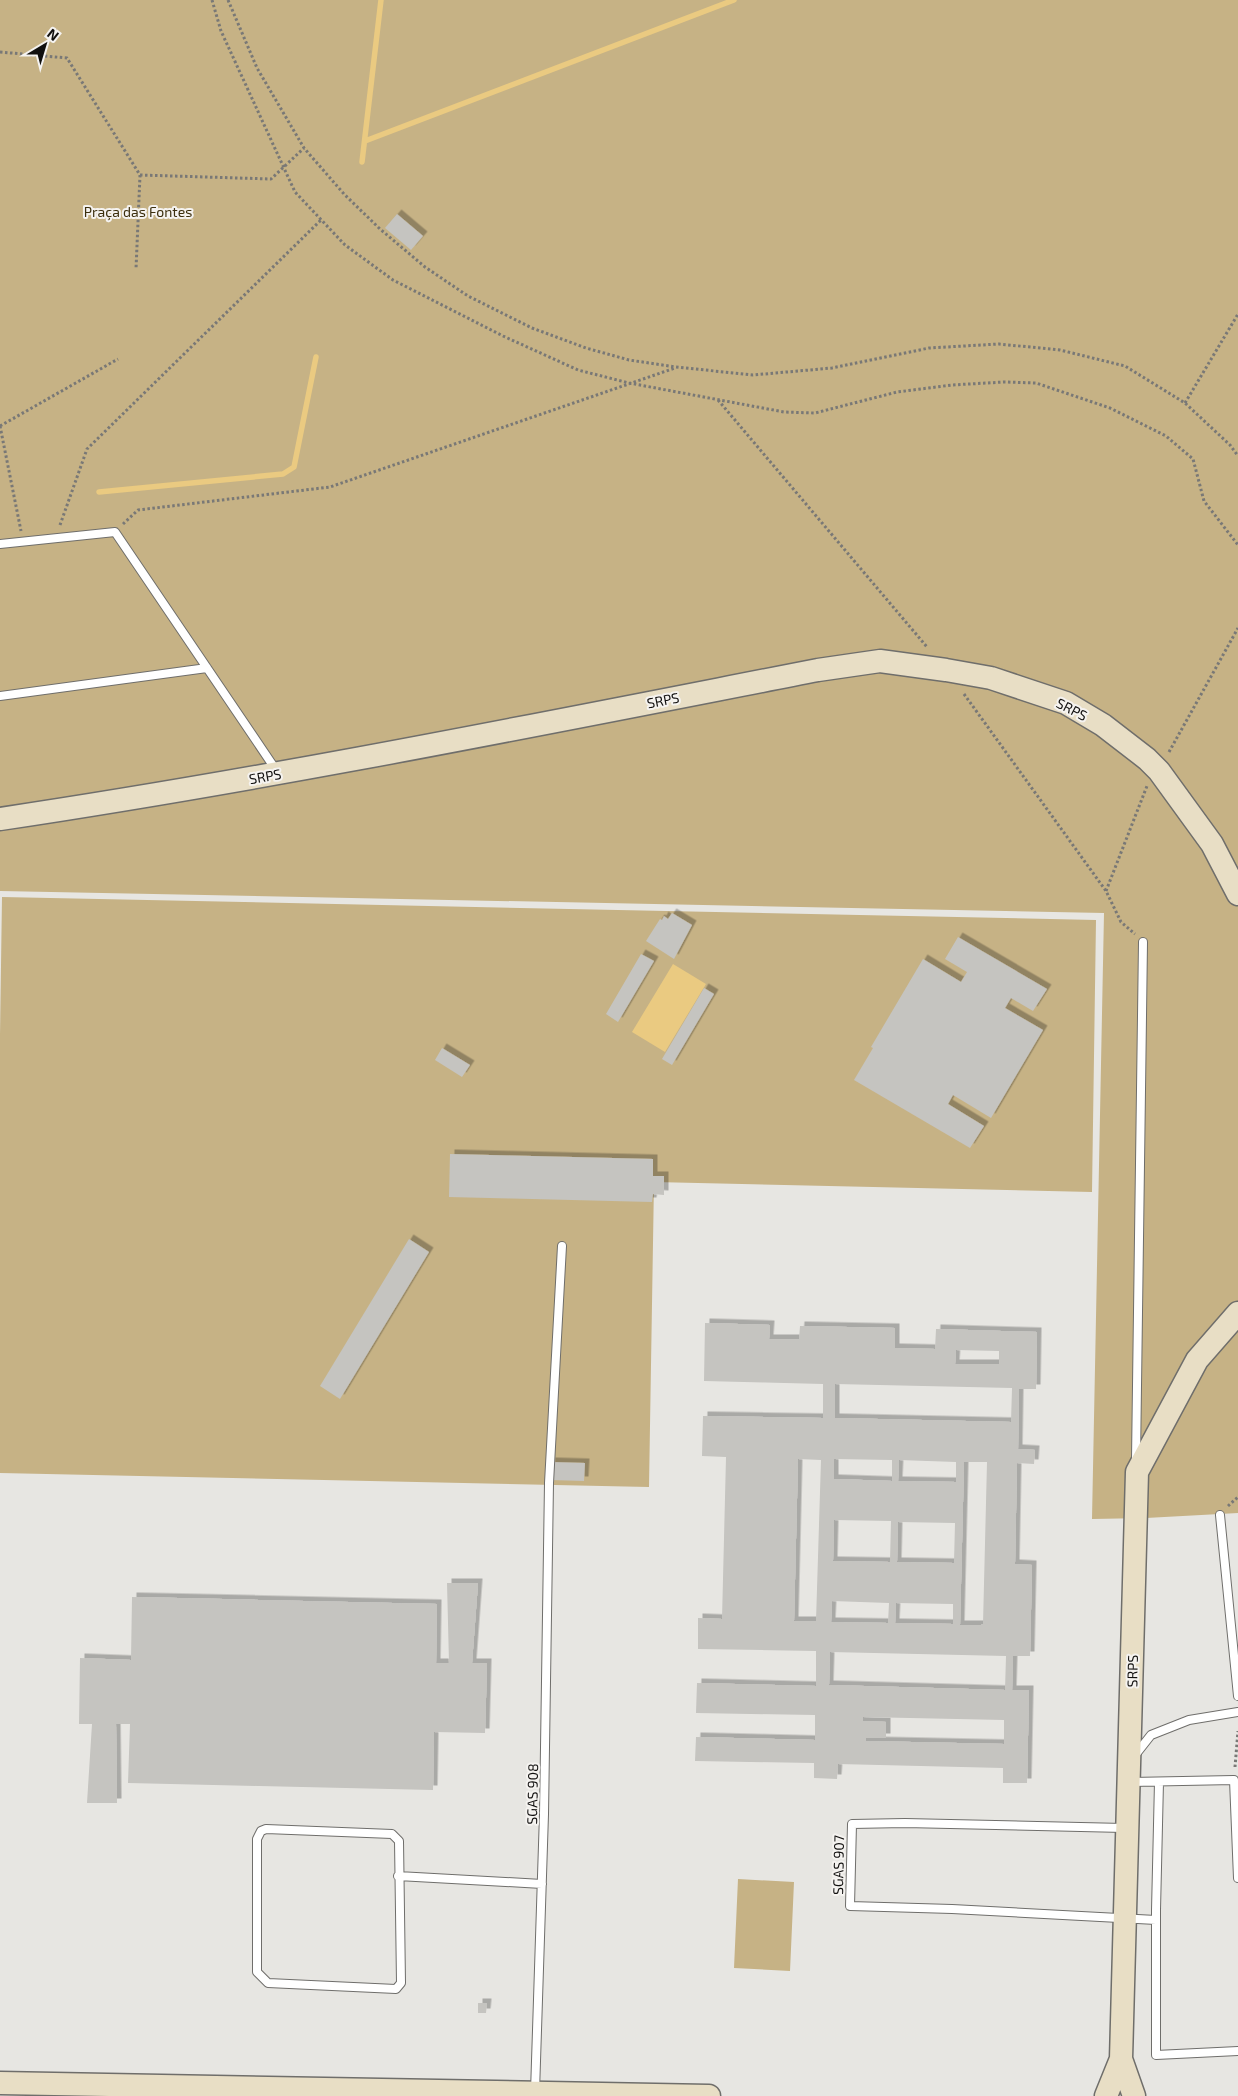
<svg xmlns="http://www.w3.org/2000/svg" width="1238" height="2096" font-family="'Exo 2',sans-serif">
<defs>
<filter id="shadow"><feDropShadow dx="4.5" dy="-4.5" stdDeviation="0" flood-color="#0004"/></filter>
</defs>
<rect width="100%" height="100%" fill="#e7e6e2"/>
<path fill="#c6b285" d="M0,0h1238v1513l-92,5 -54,1 12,-606 -1104,-22z
M2,897l1094,23 -4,272 -438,-10 -5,305 -649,-14v-438z
M738,1879l56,3 -4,89 -56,-3z"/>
<path fill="#eaca81" d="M673,964l33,20 -41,68 -33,-20z"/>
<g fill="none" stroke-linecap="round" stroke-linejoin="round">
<path stroke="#eaca81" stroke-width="5.5" d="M365,141l369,-141
M362,162l19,-162
M99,492l184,-18 11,-7 22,-110"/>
</g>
<path fill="#c5c4c0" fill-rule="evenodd" filter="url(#shadow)" d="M397,214l26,22 -12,14 -26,-22z
M672,913l20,12 -18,34 -28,-18 14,-22 2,1 2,-4 4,3z
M958,937l89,52 -14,22 -22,-13 -6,10 38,22 -52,88 -38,-23 -5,9 36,22 -14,22 -116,-68 19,-32 -2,-1 52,-88 38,23 6,-10 -22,-13z
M641,954l13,7 -36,61 -12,-8z
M704,988l10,6 -42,71 -10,-6z
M442,1048l28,17 -8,12 -27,-17z
M450,1154l203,5v17h11v19l-11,-1 -1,8 -203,-5z
M409,1239l20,13 -89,147 -20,-13z
M705,1323l65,2 -1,14h30l1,-13 95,2v20l40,1 1,-20 101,3 -1,57h-17l-1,60 17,1 -1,14 -17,-1 -2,101 17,1 -2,91h-17l-1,34h17l-2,93h-24v-15l-165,-4 -1,15 -23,-1v-15l-119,-2 1,-24 119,3v-25l-119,-2 1,-30 119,3v-35l-118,-2v-31l24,1 4,-162 -24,-1 1,-40 120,2v-34l-119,-3zM956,1350l43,1v13h-44zM835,1384l177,4 -1,34 -176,-4zM798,1459l23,1 -5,161h-22zM834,1459l58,1v21l-58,-2zM899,1460l57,2v20l-58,-1zM964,1462h23l-4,162 -2,1h-21zM834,1520l57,1 -1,41 -57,-1zM898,1522l57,1 -1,40 -57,-1zM832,1601l57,2 -1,20 -57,-1zM896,1603l57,1v20l-58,-1zM830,1652l176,4 -1,34 -176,-5zM863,1717l141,3v24l-138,-3v-3h20v-16l-23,-1z
M551,1462l34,1 -1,18 -34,-1z
M447,1583h31l-6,80h15l-2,70 -51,-1 -1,58 -305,-7 2,-59h-14l1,79h-30l5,-79h-13l1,-66 51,2 1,-63 305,7 -1,59h13z
M478,2003h9l-1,10h-8z"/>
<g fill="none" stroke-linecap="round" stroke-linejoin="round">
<defs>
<path id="lane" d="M0,544l115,-12 161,238
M0,696l207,-28
M1136,1460l7,-518
M1220,1515l18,181
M1136,1754l15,-19 38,-15 49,-8
M1131,1782l103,-2 4,98
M1159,1782l-3,128v145l82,-4
M1124,1828l-219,-5 -53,1 -2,82 102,3 204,11
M266,1829l126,5 7,7 2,142 -5,6 -128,-6 -11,-11v-133l4,-8z
M398,1876l144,8
M535,2092l9,-278 5,-331 13,-237"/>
<path id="secondary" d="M0,819c274,-41 546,-96 818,-149l62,-9 66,9 45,8 75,25 37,22 44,34 12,12 53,73 26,50
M0,2083l709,13
M1106,2096l15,-37
M1134,2096l-13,-37 16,-587 60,-112 41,-47"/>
</defs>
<use href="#lane" stroke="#6f6e6b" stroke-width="10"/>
<use href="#secondary" stroke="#6f6e6b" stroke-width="25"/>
<path stroke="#797876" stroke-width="3" stroke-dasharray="2.5 2.5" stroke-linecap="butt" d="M212,0l9,31 74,161 50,53 48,35 110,56 75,34 51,13 155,29 31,1 82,-21 55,-7 52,-3 32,1 74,25 56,28 27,23 11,42 34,44
M228,0l29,68 47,80 40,46 36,35 45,38 43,29 64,32 54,20 43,12 47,7 77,8 79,-7 97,-20 70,-4 61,6 65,16 60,37 45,42 8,11
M0,52l67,6 73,117 -4,94
M140,175l131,4 33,-31
M718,400l209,247
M1185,403l53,-89
M0,426l118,-67
M0,426l21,105
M123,524l15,-14 192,-23 345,-119
M60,525l27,-76 234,-229
M964,694l142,197 15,31 14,12
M1169,752l69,-124
M1106,891l41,-105
M1228,1506l10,-9
M1235,1767l3,-36"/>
<use href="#lane" stroke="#fff" stroke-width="8"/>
<use href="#secondary" stroke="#e8dec5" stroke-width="22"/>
</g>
<g text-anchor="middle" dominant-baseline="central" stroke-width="4" stroke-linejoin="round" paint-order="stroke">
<g font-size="14" fill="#3c2f0e" stroke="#f5f3f0">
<text x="138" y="211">Praça das Fontes</text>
</g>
<g font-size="14" fill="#11100f" stroke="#f5f3f0">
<text transform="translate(663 700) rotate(-11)">SRPS</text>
<text transform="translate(1072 709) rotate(27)">SRPS</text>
<text transform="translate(265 776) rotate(-10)">SRPS</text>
<text transform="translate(1132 1671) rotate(-89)">SRPS</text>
<text transform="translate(532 1794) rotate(-89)">SGAS 908</text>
<text transform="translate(838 1865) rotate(-89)">SGAS 907</text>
</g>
</g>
<g transform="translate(45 45) rotate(38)" stroke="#f5f3f0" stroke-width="4" paint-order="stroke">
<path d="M0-4L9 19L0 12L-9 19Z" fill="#11100f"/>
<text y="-8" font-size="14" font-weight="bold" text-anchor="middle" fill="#11100f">N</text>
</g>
</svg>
